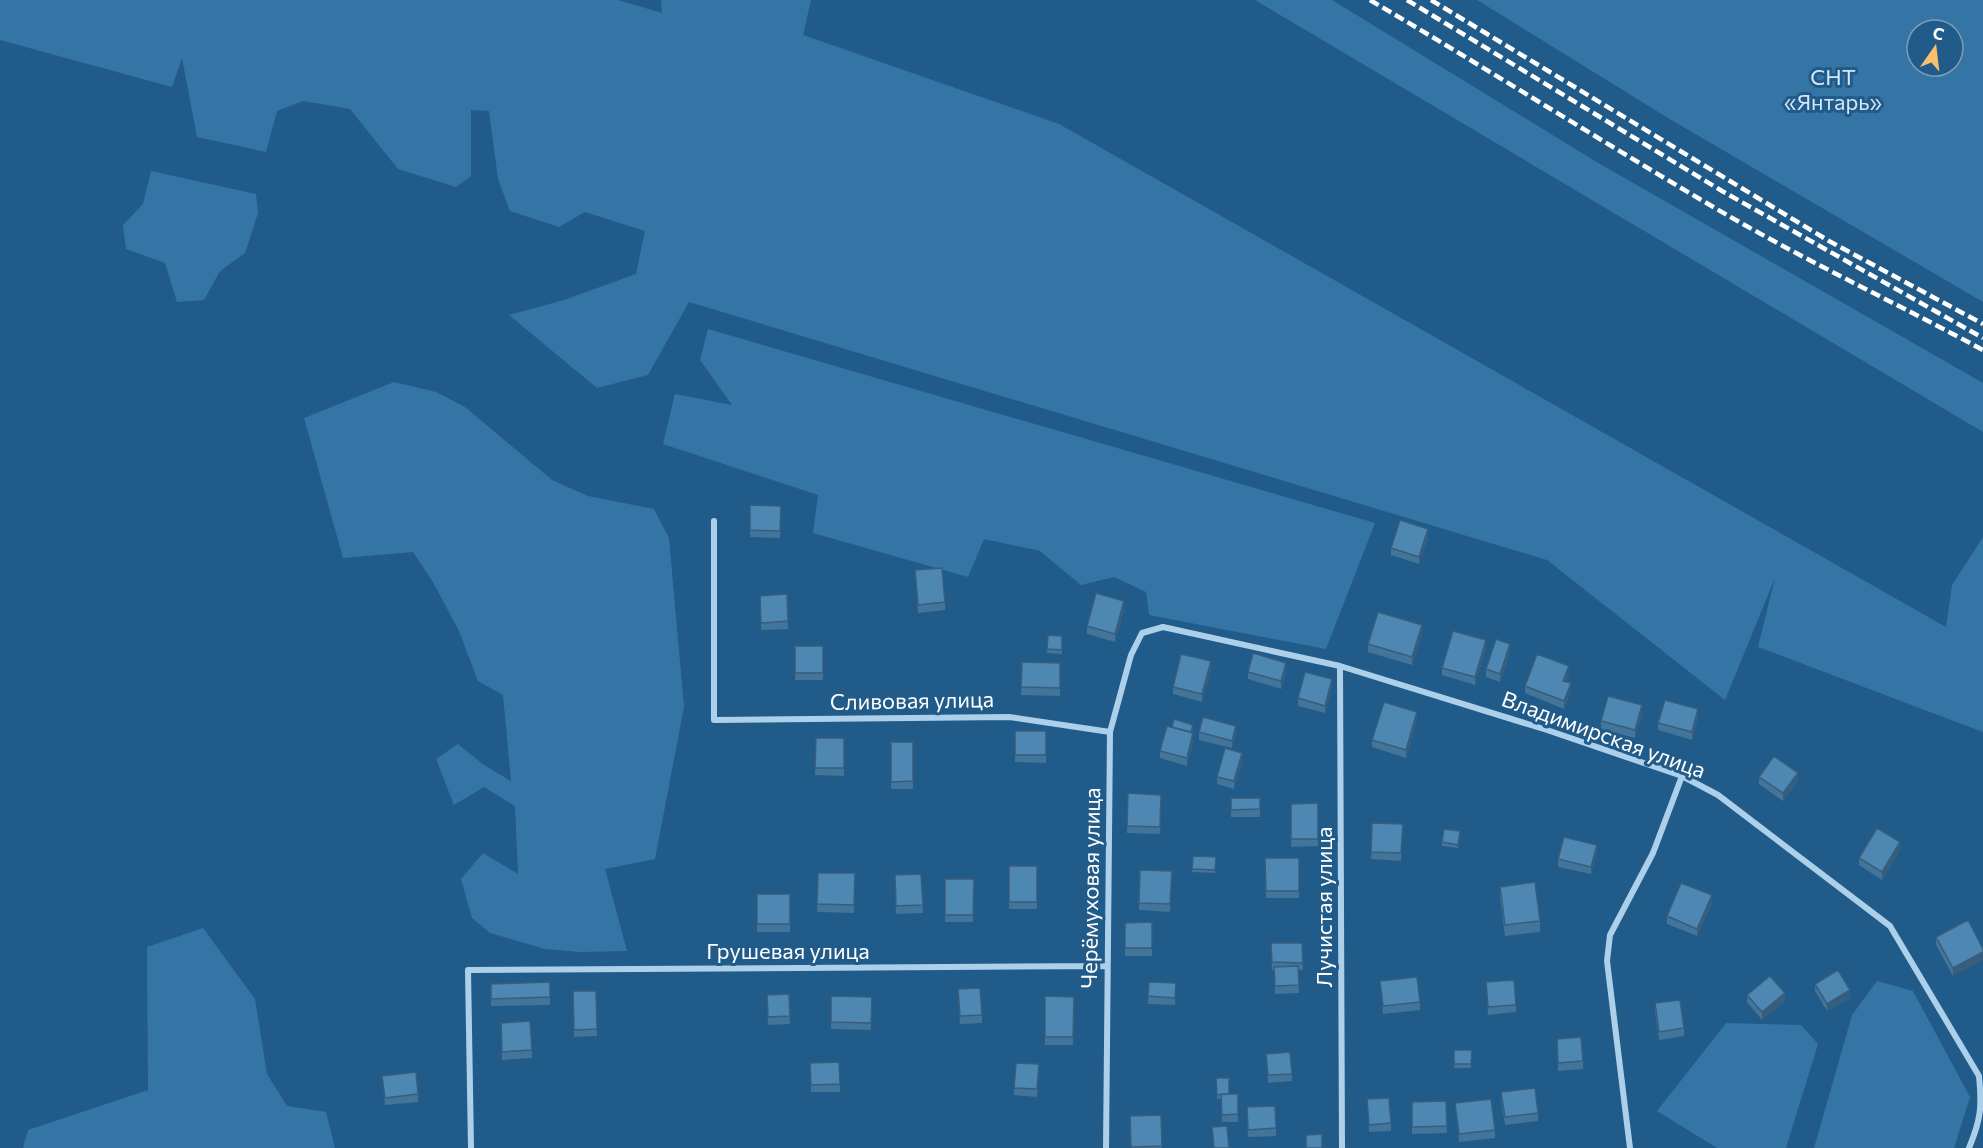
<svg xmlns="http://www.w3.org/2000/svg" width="1983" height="1148" font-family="Commissioner,sans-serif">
<rect width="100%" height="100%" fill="#215b89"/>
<path fill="#3575a6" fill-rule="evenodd" d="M0,0h618l44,13 -1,-13h150l-8,35 256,89 887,503 6,-42 31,-48v195l-225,-85 17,-69 -50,122 -178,-140 -858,-258 -41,73 -51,13 -88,-73 55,-15 72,-26 9,-43 -60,-19 -26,15 -49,-16 -12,-32 -9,-68 -18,-1v66l-15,11 -58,-18 -48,-60 -47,-8 -26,10 -11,41 -69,-15 -15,-79 -10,29 -172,-47z
M1255,0h77l268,164 383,219v49z
M1477,0h506v302l-315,-184zM1917,30h36v36h-36z
M151,171l105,23 2,19 -13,40 -25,18 -16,29 -27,2 -12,-39 -39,-14 -3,-24 20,-21z
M708,329l667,194 -49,126 -177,-34 -3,-23 -32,-15 -33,8 -41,-34 -56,-12 -16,38 -155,-44 5,-38 -155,-51 12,-50 57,11 -32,-45z
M394,382l42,10 29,15 87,73 36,16 66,13 15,29 15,169 -29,152 -50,10 22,82 -47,1 -35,-3 -55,-16 -18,-15 -11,-39 22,-26 35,21 -3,-68 -31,-19 -30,18 -18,-46 22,-15 26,21 27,16 -8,-86 -25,-14 -19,-50 -26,-49 -20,-30 -70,6 -39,-140z
M203,928l52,71 12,75 20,32 39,6 9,36h-312l5,-18 120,-40 -1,-143z
M1877,981l36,10 57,106 -16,51h-140l38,-133z
M1726,1023l75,2 17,19 -32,104h-69l-60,-37z"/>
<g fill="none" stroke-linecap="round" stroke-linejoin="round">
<path stroke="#add0ea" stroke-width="6" d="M714,521v199l295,-3 101,15
M1340,666l2,482
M471,1148l-3,-178 639,-4
M1106,1148l4,-416 21,-77 11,-22 21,-6 177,39 207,64 135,46 36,19 172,131 89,150c3,31 2,43 -10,72
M1630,1148l-23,-187 3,-26 43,-82 29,-77"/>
<path stroke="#fff" stroke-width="4.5" stroke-dasharray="10 4.5" stroke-linecap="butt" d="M1370,0c116,68 229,140 345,208 87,51 179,94 268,142
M1407,0l315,191 261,147
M1431,0l398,241 154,83"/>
</g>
<path fill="#437499" d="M750,505l31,1 -1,32 -30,-1z
M1428,537l-9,27 -28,-9v-7z
M915,570l30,32v8l-27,3z
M787,594l1,35 -27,1 -1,-34z
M1124,609l-9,33 -28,-8v-8z
M1422,633l-10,32 -44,-13v-8z
M1048,635l14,1v18l-15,-1z
M795,646h28v34h-28z
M1486,648l-11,37 -33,-10v-7z
M1510,652l-10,30 -14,-5v-8z
M1022,662l38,1v33l-39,-1z
M1211,669l-9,33 -29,-8v-7z
M1286,670l-5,19 -33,-10v-7z
M1569,674l-3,7 5,10 -7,18 -39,-16v-7z
M1332,686l-7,27 -27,-7v-8z
M1642,713l-7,25 -34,-9v-8z
M1698,717l-6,23 -34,-10v-7z
M1417,720l-11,38 -34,-11v-7z
M1193,728l-1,4 1,8 -6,26 -27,-8v-7z
M1015,731h31v32l-31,-1z
M1199,732l37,1 -4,15 -33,-8z
M816,738h28v38l-29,-1z
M891,742h22v47h-22z
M1242,761l-8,28 -17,-5v-7z
M1759,777l39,3 -15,21 -24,-17z
M1128,793l33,2 -1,39 -33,-1z
M1231,798h29v19h-29z
M1318,803v43l-27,1v-43z
M1372,823l31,1 -2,37 -30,-2z
M1460,835l-2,13 -16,-2v-4z
M1900,850l-18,30 -23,-15v-7z
M1597,852l-6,22 -33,-7v-8z
M1193,856l23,1 -1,16 -23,-1z
M1265,858h34v40h-33z
M1009,866h28v43h-28z
M1140,870l32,1 -2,41 -31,-2z
M818,873h37l-1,40 -37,-1z
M921,874l2,39 -27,1 -1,-39z
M945,879h29l-1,43h-28z
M1500,887l40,34v11l-35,4 -5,-38z
M757,894h33v38h-33z
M1712,903l-15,33 -30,-12v-8z
M1968,920l-15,56 -17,-31v-8z
M1152,922v34h-27v-33z
M1271,943h31l1,27h-5l1,23 -24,1 -1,-24h-2z
M1380,981l40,21v8l-37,4z
M550,982v23l-59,1v-22z
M1149,982l27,1 -1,22 -27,-1z
M1486,982l30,23v7l-28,3z
M1815,984l35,14 -23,13 -12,-20z
M573,991h23l1,45 -23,1z
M789,994l1,30 -22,1 -1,-30z
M1747,995l38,6 -23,19 -15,-18z
M831,996l41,1 -1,33 -40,-1z
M958,996l24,19v8l-22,1z
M1045,996l29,1 -1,48h-28z
M1655,1003l29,25v8l-25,4 -4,-29z
M501,1031l31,19v8l-30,2z
M1557,1039l26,22v8l-25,2z
M1454,1050h18l-1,18h-17z
M1266,1054l26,20v7l-24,2z
M839,1062l1,30h-29l-1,-29z
M1039,1072l-2,25 -23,-2v-7z
M382,1076l36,18v8l-33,3z
M1216,1078l13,16h9v28h-16l-1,-23h-4z
M1501,1092l37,21v8l-33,4 -4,-25z
M1367,1099l24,24v8l-22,1z
M1446,1101l1,32 -35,1v-32z
M1455,1103l40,27v8l-36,4z
M1247,1107l29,21v8l-28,1z
M1161,1115l1,33h-31l-1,-32z"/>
<path fill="#375e7d" d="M1428,529v8l-9,27v-7z
M1124,601v8l-9,33v-8z
M1422,625v8l-10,32v-8z
M1486,640v8l-11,37v-8z
M1510,644v8l-10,30v-8z
M1211,661v8l-9,33v-8z
M1286,663v7l-5,19v-8z
M1569,666v8l-6,14v-7z
M1332,679v7l-7,27v-7z
M1571,683v8l-7,18v-8z
M1642,705v8l-7,25v-8z
M1698,709v8l-6,23v-8z
M1417,712v8l-11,38v-8z
M1236,726v7l-4,15v-7z
M1193,733v7l-6,26v-8z
M1242,753v8l-8,28v-8z
M1798,773v7l-15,21v-8z
M1900,842v8l-18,30v-8z
M1597,845v7l-6,22v-7z
M1712,895v8l-15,33v-7z
M1983,952v8l-30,16v-8z
M1850,990v8l-23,13v-7z
M1785,993v8l-23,19v-8z"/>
<path fill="#4e87b2" stroke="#375e7d" stroke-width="1.5" d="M750,505l31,1 -1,25 -30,-1z
M1400,520l28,9 -9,28 -28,-9z
M942,568l3,34 -27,3 -3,-35z
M1096,593l28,8 -9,33 -28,-8z
M787,594l1,27 -27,2 -1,-27z
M1378,612l44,13 -10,32 -44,-13z
M1453,631l33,9 -11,37 -33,-9z
M1048,635l14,1v14l-15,-1z
M1496,639l14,5 -10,30 -14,-5z
M795,646h28v27h-28z
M1253,653l33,10 -5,18 -33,-9z
M1181,654l30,7 -9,33 -29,-7z
M1537,654l32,12 -6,15 8,2 -7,18 -39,-15z
M1022,662l38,1v25l-39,-1z
M1305,672l27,7 -7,27 -27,-8z
M1608,696l34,9 -7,25 -34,-9z
M1665,700l33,9 -6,23 -34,-9z
M1384,702l33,10 -11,38 -34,-10z
M1203,717l33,9 -4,15 -33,-9z
M1174,719l19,6 -2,7 -19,-5z
M1167,726l26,7 -6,25 -27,-7z
M1015,731h31v24h-31z
M816,738h28v30h-29z
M891,742h22v39l-22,1z
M1225,748l17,5 -8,28 -17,-4z
M1774,756l24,17 -15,20 -24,-16z
M1128,793l33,2 -1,32 -33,-1z
M1231,798h29v11l-29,1z
M1318,803v36h-27v-35z
M1372,823l31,1 -2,29 -30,-1z
M1877,828l23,14 -18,30 -23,-14z
M1444,829l16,2 -2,14 -16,-3z
M1564,837l33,8 -6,22 -33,-8z
M1193,856l23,1 -1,13 -23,-1z
M1265,858h34v33h-33z
M1009,866h28v36h-28z
M1140,870l32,1 -2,33 -31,-1z
M818,873h37l-1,32 -37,-1z
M921,874l2,31 -27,1 -1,-31z
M945,879h29l-1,36h-28z
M1535,882l5,39 -35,4 -5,-38z
M1681,883l31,12 -15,34 -30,-13z
M757,894h33v30h-33z
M1968,920l15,29v3l-30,16 -17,-31z
M1152,922v26h-27v-25z
M1271,943h31l1,20 -31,-1z
M1298,966l1,19 -24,1 -1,-19z
M1838,970l12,20 -23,14 -12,-20z
M1770,976l15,17 -23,19 -15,-17z
M1417,977l3,25 -37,4 -3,-25z
M1514,980l2,25 -28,2 -2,-25z
M550,982v15l-59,2v-15z
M1149,982l27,1 -1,15 -27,-2z
M980,988l2,27 -22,1 -2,-27z
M573,991h23l1,38 -23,1z
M789,994l1,22 -22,1 -1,-22z
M831,996l41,1 -1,26 -40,-1z
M1045,996l29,1 -1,40h-28z
M1680,1000l4,28 -25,4 -4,-29z
M530,1021l2,29 -30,2 -1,-29z
M1581,1037l2,24 -25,2 -1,-24z
M1454,1050h18l-1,14h-17z
M1290,1052l2,22 -24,1 -2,-21z
M839,1062l1,22 -29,1 -1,-22z
M1016,1063l23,1 -2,25 -23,-1z
M416,1072l2,22 -33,4 -3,-22z
M1216,1078h13v16l-12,1z
M1535,1088l3,25 -33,4 -4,-25z
M1221,1094h17v20l-16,1z
M1389,1098l2,25 -22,2 -2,-26z
M1491,1099l4,31 -36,4 -4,-31z
M1446,1101l1,25 -35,1v-25z
M1275,1106l1,22 -28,2 -1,-23z
M1161,1115l1,31 -31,1 -1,-31z
M1227,1126l2,22h-15l-2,-21z
M1322,1134v14h-16v-13z"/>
<g text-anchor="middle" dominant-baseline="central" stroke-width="6" stroke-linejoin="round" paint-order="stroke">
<g font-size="22" fill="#d2e7f8" stroke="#215b89">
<text x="1833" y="76">СНТ<tspan x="1833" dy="25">«Янтарь»</tspan></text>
</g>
<g font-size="22" fill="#fff" stroke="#215b89">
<text transform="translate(912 700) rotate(-1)">Сливовая улица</text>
<text transform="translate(1604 734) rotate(20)">Владимирская улица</text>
<text transform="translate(1090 888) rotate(-89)">Черёмуховая улица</text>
<text transform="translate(1323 907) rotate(-90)">Лучистая улица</text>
<text x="788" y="950">Грушевая улица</text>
</g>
</g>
<g transform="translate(1935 48) rotate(14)"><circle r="28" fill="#215b89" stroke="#7a9db8" stroke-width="1.5"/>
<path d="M0-4.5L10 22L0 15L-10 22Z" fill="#f7bf6e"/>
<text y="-9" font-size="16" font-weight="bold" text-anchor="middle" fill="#ffffff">С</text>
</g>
</svg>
